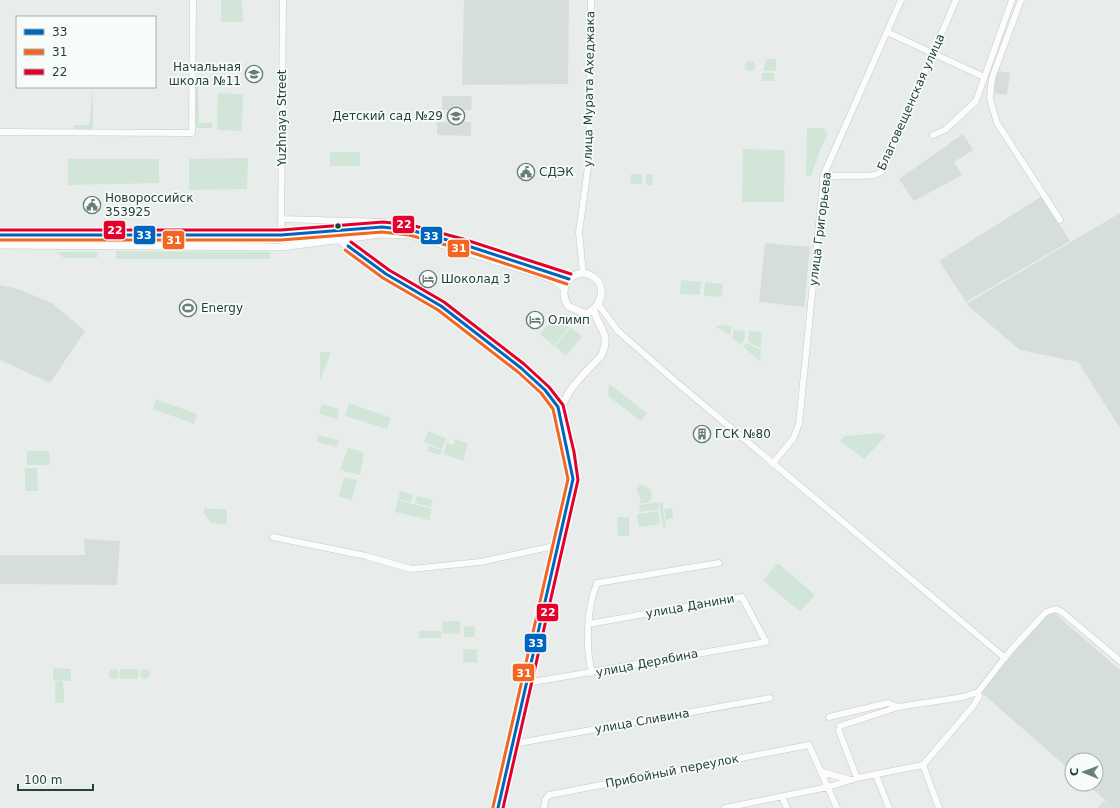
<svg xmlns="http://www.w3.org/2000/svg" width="1120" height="808" font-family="'DejaVu Sans',sans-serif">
<rect width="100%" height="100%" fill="#e8edeb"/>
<path fill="#d6dedb" d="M464,0h105l-1,84 -106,1z
M997,71l13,2 -3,22 -14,-2z
M442,96h30l-1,14h-9l-1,12h10v14l-34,-1v-13h14v-12h-9z
M963,134l10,16 -19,12 8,13 -48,26 -15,-22z
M1042,196l28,45 -104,61 -27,-41z
M1120,213v215l-42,-66 -58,-12 -54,-46z
M765,243l45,4 -6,60 -45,-5z
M0,285l18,4 34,14 33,28 -35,52 -50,-23z
M84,539l36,2 -3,44 -117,-1v-29h85z
M1050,609l70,61v138h-5l-29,-24h10v-24h-24v12l-91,-80z"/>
<path fill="#d1e6d8" d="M221,0h21l1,22h-22z
M766,59h10v12h-13z
M745 66a5 5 0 1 1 10 0a5 5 0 1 1-10 0Z
M762,73h12v8h-12z
M195,86h3l1,37h13v5h-16z
M93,87v44h-19v-6h15z
M218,93l25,1 -1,37 -25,-1z
M807,128h17l4,6 -8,16 -9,26h-5z
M743,149l42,1 -1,52h-42z
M330,152h30v14h-30z
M248,158l-1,31 -58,1v-31z
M68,159h91v24l-91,2z
M631,174h11v10h-12z
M646,174h7l-1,11h-6z
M116,251l154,1v7h-154z
M56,252h42l-1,6h-33z
M681,280l20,2 -1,13 -20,-1z
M705,282l18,2 -1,13 -18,-1z
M555,316l14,11 -15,19 -14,-12z
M717,325l15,1 -2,9 -14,-8z
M571,327l11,10 -16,19 -11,-10z
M734,330l11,1 -1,10 -3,4 -9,-7z
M749,331l13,1 -1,16 -13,-6z
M747,343l14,7 -1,11 -17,-14z
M320,352h11l-11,29z
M609,384l38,29 -6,8 -33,-25z
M156,399l41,15 -3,10 -41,-15z
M349,403l42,15 -4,11 -42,-13z
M322,404l17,5 -2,10 -18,-5z
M428,431l18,7 -4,11 -18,-7z
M882,433l4,3 -22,23 -24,-18 5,-5z
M318,435l21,5 -2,7 -20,-5z
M455,439l13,5 -5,17 -20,-7 4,-11 6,2z
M429,446l13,4 -2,5 -13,-4z
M348,448l16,4 -4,23 -20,-5z
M27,451h22l1,14h-23z
M25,468h12l1,23h-13z
M344,477l13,3 -5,20 -13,-3z
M641,484l10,6 1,11 -5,-2 4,3 -12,2 2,-4 -5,-10z
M400,491l13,4 -2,7 -13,-3z
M417,496l16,4 -2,7 -16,-4z
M398,500l34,9 -3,11 -34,-8z
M658,502l1,7 -19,3 -1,-7z
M659,502h3l4,26h-3z
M205,507l5,2h17v16l-16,-2 -8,-11z
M672,508l1,10 -7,2 -2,-11z
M658,511l2,13 -21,3 -2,-13z
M617,517h12v19h-11z
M778,563l37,32 -15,17 -37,-32z
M443,621h17v13l-18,-1z
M464,626l11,1v10h-11z
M419,631h22v7h-22z
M463,649h14v14l-14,-1z
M53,668l18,1v12l-18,-1z
M109 674a5 5 0 1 1 10 0a5 5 0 1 1-10 0Z
M140 674a5 5 0 1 1 10 0a5 5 0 1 1-10 0Z
M120,669h19l-1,10h-18z
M54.5 685a4.5 4.5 0 1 1 9 0a4.5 4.5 0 1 1-9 0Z
M55,689h9v14h-9z
M1105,800l10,8h-18z"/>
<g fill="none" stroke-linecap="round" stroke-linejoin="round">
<defs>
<path id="minor" d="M1021,0l-29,78 -2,21 7,24 63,97
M887,32l97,45
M0,132l192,1 1,-133
M933,135l12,-5 31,-29 36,-101
M823,179c16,-8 50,2 59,-8l74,-171
M281,219l103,3
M281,235l2,-235
M583,273l-4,-41 10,-72 2,-160
M598,304l20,27 57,50 330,277
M772,464l21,-25 6,-15 25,-250 77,-174
M273,537l93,19 45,13 69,-7 79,-17
M592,673c-7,-26 -5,-65 5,-90l122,-20
M527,683l239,-41 -24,-45 -154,27
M829,717l59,-14 10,4 65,-10 15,-5
M513,744l257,-46
M923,765l16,43
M822,772l29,8
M876,775l13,33
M857,778l-18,-47 1,-5 58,-19
M782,797l5,11
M544,808l1,-8 4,-5 260,-50 28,63
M725,808l103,-21 29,-9 66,-13 51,-60 5,-9 -1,-4 32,-41 36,-39 10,-3 6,3 58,49"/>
<path id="tertiary" d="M0,235h281l101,-8 28,3 52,14 107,35
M337,239l49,35 55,32 80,62 24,22 13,17 11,46 4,26 -75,329
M0,245l281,2 100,-13 30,1 133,41 12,5 8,7
M583,273c25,5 23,31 3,41l-18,-8c-9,-15 -2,-31 15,-33z
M562,414c-3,-18 27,-45 39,-58 11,-23 -3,-27 -7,-46"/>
</defs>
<use href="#minor" stroke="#c5cac8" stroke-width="7"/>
<use href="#tertiary" stroke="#c5cac8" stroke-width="8"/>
<use href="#minor" stroke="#fcfcfc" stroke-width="6"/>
<use href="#tertiary" stroke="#fcfcfc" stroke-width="7"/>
<defs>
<path id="bus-1" d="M0,235h281l101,-8 28,3 52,14 107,35
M348,246l38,28 55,32 80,62 24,22 13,17 15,72 -75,329"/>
<path id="bus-2" d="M0,240h281l101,-8 27,3 52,14 106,35
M345,250l38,28 55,32 80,62 23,21 12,16 15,70 -75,328"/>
<path id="bus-3" d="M0,230h281l102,-8 28,3 52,14 108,35
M351,242l38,28 55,32 80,62 25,23 14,18 11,47 4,28 -75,328"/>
</defs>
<use href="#bus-1" stroke="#f7fbf9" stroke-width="6"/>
<use href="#bus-2" stroke="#f7fbf9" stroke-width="6"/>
<use href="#bus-3" stroke="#f7fbf9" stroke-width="6"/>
<use href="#bus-1" stroke="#0065bd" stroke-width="3"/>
<use href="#bus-2" stroke="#f26522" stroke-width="3"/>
<use href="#bus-3" stroke="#e4002b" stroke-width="3"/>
</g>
<defs>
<symbol id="school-ring" viewBox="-11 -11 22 22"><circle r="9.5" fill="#f7fbf9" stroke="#697e78" stroke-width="1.5"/><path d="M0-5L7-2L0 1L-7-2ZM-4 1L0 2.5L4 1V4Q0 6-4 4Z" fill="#697e78"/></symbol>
<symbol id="civic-ring" viewBox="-11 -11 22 22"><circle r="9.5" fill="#f7fbf9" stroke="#697e78" stroke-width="1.5"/><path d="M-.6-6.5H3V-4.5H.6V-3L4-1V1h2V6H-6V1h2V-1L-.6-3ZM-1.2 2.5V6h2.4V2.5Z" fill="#697e78"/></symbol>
<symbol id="hotel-ring" viewBox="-11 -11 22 22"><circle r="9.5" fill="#f7fbf9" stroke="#697e78" stroke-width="1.5"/><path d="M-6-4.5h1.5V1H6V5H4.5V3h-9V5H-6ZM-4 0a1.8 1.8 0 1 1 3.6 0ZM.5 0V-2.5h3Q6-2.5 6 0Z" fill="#697e78"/></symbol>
<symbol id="stadium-ring" viewBox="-11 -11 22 22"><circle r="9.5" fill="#f7fbf9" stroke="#697e78" stroke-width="1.5"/><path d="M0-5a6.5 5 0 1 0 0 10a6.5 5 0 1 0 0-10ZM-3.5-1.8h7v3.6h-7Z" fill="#697e78"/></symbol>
<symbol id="building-ring" viewBox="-11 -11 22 22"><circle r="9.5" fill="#f7fbf9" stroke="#697e78" stroke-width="1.5"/><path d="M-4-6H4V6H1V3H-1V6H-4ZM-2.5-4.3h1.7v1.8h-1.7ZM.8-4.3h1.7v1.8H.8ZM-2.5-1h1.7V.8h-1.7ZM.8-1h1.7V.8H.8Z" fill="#697e78"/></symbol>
</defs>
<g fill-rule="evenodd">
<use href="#school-ring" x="244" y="64" width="20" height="20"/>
<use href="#school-ring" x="446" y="106" width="20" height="20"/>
<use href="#civic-ring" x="516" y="162" width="20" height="20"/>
<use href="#civic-ring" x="82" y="195" width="20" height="20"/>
<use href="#hotel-ring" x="418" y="269" width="20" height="20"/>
<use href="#stadium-ring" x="178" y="298" width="20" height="20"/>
<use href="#hotel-ring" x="525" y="310" width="20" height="20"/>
<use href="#building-ring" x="692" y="424" width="20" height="20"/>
</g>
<circle fill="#24423a" stroke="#f7fbf9" stroke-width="1.5" cx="338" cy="226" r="3.5"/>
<g text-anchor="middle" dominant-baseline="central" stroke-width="3.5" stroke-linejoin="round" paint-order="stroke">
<g font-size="12" fill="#24423a" stroke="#f7fbf9" text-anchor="start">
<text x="241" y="67" text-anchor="end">Начальная<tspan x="241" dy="14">школа №11</tspan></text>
<text x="443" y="116" text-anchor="end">Детский сад №29</text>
<text x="539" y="172">СДЭК</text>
<text x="105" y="198">Новороссийск<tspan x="105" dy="14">353925</tspan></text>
<text x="441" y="279">Шоколад 3</text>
<text x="201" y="308">Energy</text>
<text x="548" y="320">Олимп</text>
<text x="715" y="434">ГСК №80</text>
</g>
<g font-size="12" fill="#24423a" stroke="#f7fbf9">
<text transform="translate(589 89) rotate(-89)">улица Мурата Ахеджака</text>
<text transform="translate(911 102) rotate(-66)">Благовещенская улица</text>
<text transform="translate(282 118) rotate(-90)">Yuzhnaya Street</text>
<text transform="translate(820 229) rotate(-83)">улица Григорьева</text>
<text transform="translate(690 606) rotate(-10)">улица Данини</text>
<text transform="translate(647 663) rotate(-11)">улица Дерябина</text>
<text transform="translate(642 721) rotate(-10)">улица Сливина</text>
<text transform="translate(672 771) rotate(-11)">Прибойный переулок</text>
</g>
</g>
<g stroke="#f7fbf9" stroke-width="1.5">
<rect x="392" y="215" width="23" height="19" rx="4" fill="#e4002b"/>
<rect x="103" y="220" width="23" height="20" rx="4" fill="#e4002b"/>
<rect x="133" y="225" width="23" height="20" rx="4" fill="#0065bd"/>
<rect x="420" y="226" width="23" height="19" rx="4" fill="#0065bd"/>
<rect x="162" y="230" width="23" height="20" rx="4" fill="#f26522"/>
<rect x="447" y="239" width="23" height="19" rx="4" fill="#f26522"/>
<rect x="536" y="603" width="23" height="19" rx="4" fill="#e4002b"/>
<rect x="524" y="633" width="23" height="20" rx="4" fill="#0065bd"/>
<rect x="512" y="663" width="23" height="19" rx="4" fill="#f26522"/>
</g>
<g font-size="11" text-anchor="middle" font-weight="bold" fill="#fff">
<text x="404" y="228">22</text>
<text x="115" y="234">22</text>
<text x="144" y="239">33</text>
<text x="431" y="240">33</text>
<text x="174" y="244">31</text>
<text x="459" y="252">31</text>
<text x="548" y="616">22</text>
<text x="536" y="647">33</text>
<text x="524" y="677">31</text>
</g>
<rect x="16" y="16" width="140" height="72" fill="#f7fbf9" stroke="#a3b1ad"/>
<rect x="24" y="29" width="20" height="6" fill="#0065bd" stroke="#a3b1ad"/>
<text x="52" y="36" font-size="12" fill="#24423a">33</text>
<rect x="24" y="49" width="20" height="6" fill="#f26522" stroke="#a3b1ad"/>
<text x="52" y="56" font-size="12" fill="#24423a">31</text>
<rect x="24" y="69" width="20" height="6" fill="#e4002b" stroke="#a3b1ad"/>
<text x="52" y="76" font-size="12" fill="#24423a">22</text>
<g transform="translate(1084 772) rotate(271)"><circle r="19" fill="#f7fbf9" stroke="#a3b1ad"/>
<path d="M0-3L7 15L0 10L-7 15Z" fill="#697e78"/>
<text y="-6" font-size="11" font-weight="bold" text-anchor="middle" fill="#24423a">С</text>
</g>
<path d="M18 784v6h75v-6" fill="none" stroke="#24423a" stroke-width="2"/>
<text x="24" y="784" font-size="12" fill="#24423a" stroke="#f7fbf9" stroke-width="3" paint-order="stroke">100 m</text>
</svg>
